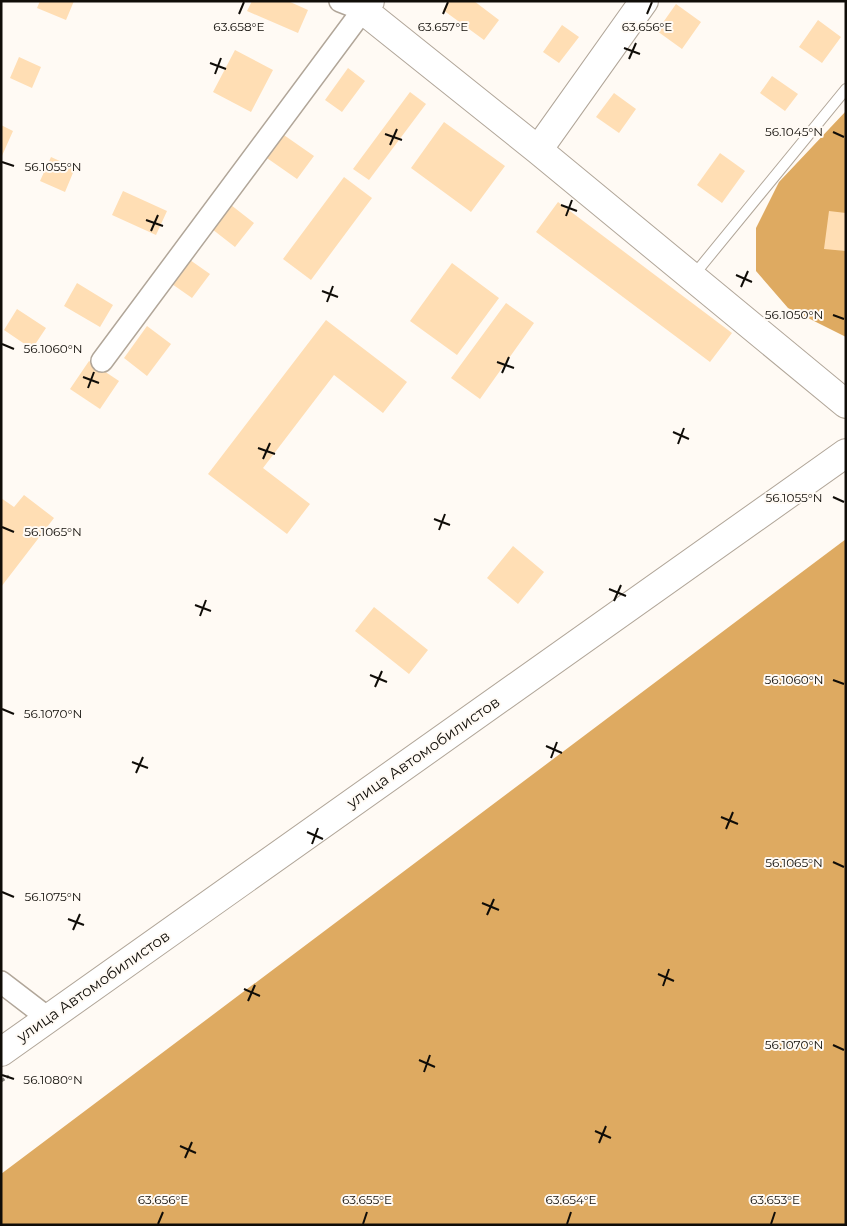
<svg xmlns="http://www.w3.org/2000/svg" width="847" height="1226" font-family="Montserrat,sans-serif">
<rect width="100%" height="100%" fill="#fffaf4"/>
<path fill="#deaa61" d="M846,111v226l-58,-29 -32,-37v-43l23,-46z
M846,539v686h-845v-51z"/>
<path fill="#ffdeb4" d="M40,1h34l-8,19 -29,-12z
M252,1h36l20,9 -10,23 -51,-22z
M449,1h25l25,19 -15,20 -41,-30z
M676,4l25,18 -19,27 -25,-18z
M818,20l23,17 -19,26 -23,-16z
M562,25l17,12 -20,26 -16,-11z
M235,50l38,20 -22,42 -38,-20z
M19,57l22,10 -9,21 -22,-10z
M348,68l17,13 -23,31 -17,-12z
M772,76l26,18 -13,17 -25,-18z
M410,92l16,12 -57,76 -16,-11z
M614,93l22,16 -17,24 -23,-16z
M444,122l61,44 -34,46 -60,-44z
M1,125l12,6 -12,27z
M281,133l33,23 -17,23 -33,-23z
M720,153l25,18 -23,32 -25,-18z
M51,157l24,11 -10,24 -25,-11z
M344,177l28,21 -61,82 -28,-21z
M123,191l44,20 -11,24 -44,-20z
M558,202l174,131 -22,29 -174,-130z
M231,205l23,18 -19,24 -23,-18z
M829,211l17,2v38l-22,-2z
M190,260l20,14 -18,24 -20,-14z
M452,263l47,35 -42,57 -47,-34z
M77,283l36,22 -13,22 -36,-21z
M506,303l28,20 -54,76 -29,-21z
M17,309l29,19 -14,21 -28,-19z
M326,320l81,62 -24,31 -49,-38 -71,93 47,36 -23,30 -79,-60z
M147,326l24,18 -24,32 -23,-18z
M89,361l30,20 -19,28 -30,-20z
M24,495l30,23 -53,69v-89l13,9z
M513,546l31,26 -26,32 -31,-26z
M374,607l54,43 -19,24 -54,-43z"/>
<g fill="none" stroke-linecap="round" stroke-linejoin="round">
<defs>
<path id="lane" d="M693,276l153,-187"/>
<path id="street" d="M102,361l261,-351 -23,-9
M1,982l47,36"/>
<path id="secondary" d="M370,1l-7,9 175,140 308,254
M538,150l106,-149"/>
<path id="primary" d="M1,1052l845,-599"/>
</defs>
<use href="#lane" stroke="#b1a699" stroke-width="12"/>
<use href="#street" stroke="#b1a699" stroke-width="24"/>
<use href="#secondary" stroke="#b1a699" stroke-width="30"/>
<use href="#primary" stroke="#b1a699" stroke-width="30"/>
<path stroke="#86827d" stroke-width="3" stroke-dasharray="4 2.5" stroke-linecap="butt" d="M1,1081l8,-5"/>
<use href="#lane" stroke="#fff" stroke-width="10"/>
<use href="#street" stroke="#fff" stroke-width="21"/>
<use href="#secondary" stroke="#fff" stroke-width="28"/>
<use href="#primary" stroke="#fff" stroke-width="28"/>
</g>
<path fill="none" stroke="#100d08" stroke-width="2" d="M239,14l5,-12M443,14l5,-12M647,14l5,-12M624,48l16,6M629,59l7,-16M210,63l16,6M215,74l6,-16M833,132l11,5M385,134l17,6M390,145l7,-16M2,162l12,4M561,205l16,6M566,216l6,-16M146,220l17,6M151,231l7,-16M736,275l16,7M741,287l7,-16M322,291l16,6M327,302l6,-16M833,315l11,4M2,344l12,5M497,362l17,6M502,373l7,-16M83,377l16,6M88,388l6,-16M673,432l16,7M678,444l6,-16M258,448l17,6M263,459l7,-16M833,497l11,5M434,519l16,6M2,527l12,5M439,530l6,-16M609,589l17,7M614,601l7,-16M195,605l16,6M200,616l6,-16M370,675l17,7M833,680l11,4M375,687l7,-16M2,709l12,5M546,746l16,7M551,758l6,-16M132,762l16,6M136,773l7,-16M721,817l17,7M726,829l7,-17M307,832l16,7M312,844l6,-16M833,862l11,5M2,892l12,5M482,903l17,7M487,915l7,-16M68,919l16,6M73,930l7,-16M658,974l16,7M663,986l6,-17M244,989l16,7M248,1001l7,-16M833,1045l11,5M419,1060l16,7M424,1072l6,-17M2,1075l12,4M595,1131l16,7M599,1143l7,-17M180,1146l16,7M185,1158l7,-16M158,1224l5,-12M363,1224l4,-12M567,1224l4,-12M771,1224l4,-12"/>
<g text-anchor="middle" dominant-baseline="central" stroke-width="4" stroke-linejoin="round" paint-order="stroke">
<g font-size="15" fill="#100d08" stroke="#fffaf4">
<text transform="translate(423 752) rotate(-35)">улица Автомобилистов</text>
<text transform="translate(93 986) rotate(-35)">улица Автомобилистов</text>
</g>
</g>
<g font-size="12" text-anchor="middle" fill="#100d08" stroke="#fffaf4" stroke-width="4" stroke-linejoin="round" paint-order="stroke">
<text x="647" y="31">63.656°E</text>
<text x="239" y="31">63.658°E</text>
<text x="443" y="31">63.657°E</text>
<text x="794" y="136">56.1045°N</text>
<text x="53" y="171">56.1055°N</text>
<text x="794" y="319">56.1050°N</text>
<text x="53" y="353">56.1060°N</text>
<text x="794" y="502">56.1055°N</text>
<text x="53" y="536">56.1065°N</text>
<text x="794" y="684">56.1060°N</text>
<text x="53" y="718">56.1070°N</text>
<text x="794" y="867">56.1065°N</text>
<text x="53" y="901">56.1075°N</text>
<text x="794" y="1049">56.1070°N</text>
<text x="53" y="1084">56.1080°N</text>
<text x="163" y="1204">63.656°E</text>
<text x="367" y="1204">63.655°E</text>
<text x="571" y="1204">63.654°E</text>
<text x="775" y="1204">63.653°E</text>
</g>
<rect width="847" height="1226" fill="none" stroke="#100d08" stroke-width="5"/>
</svg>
